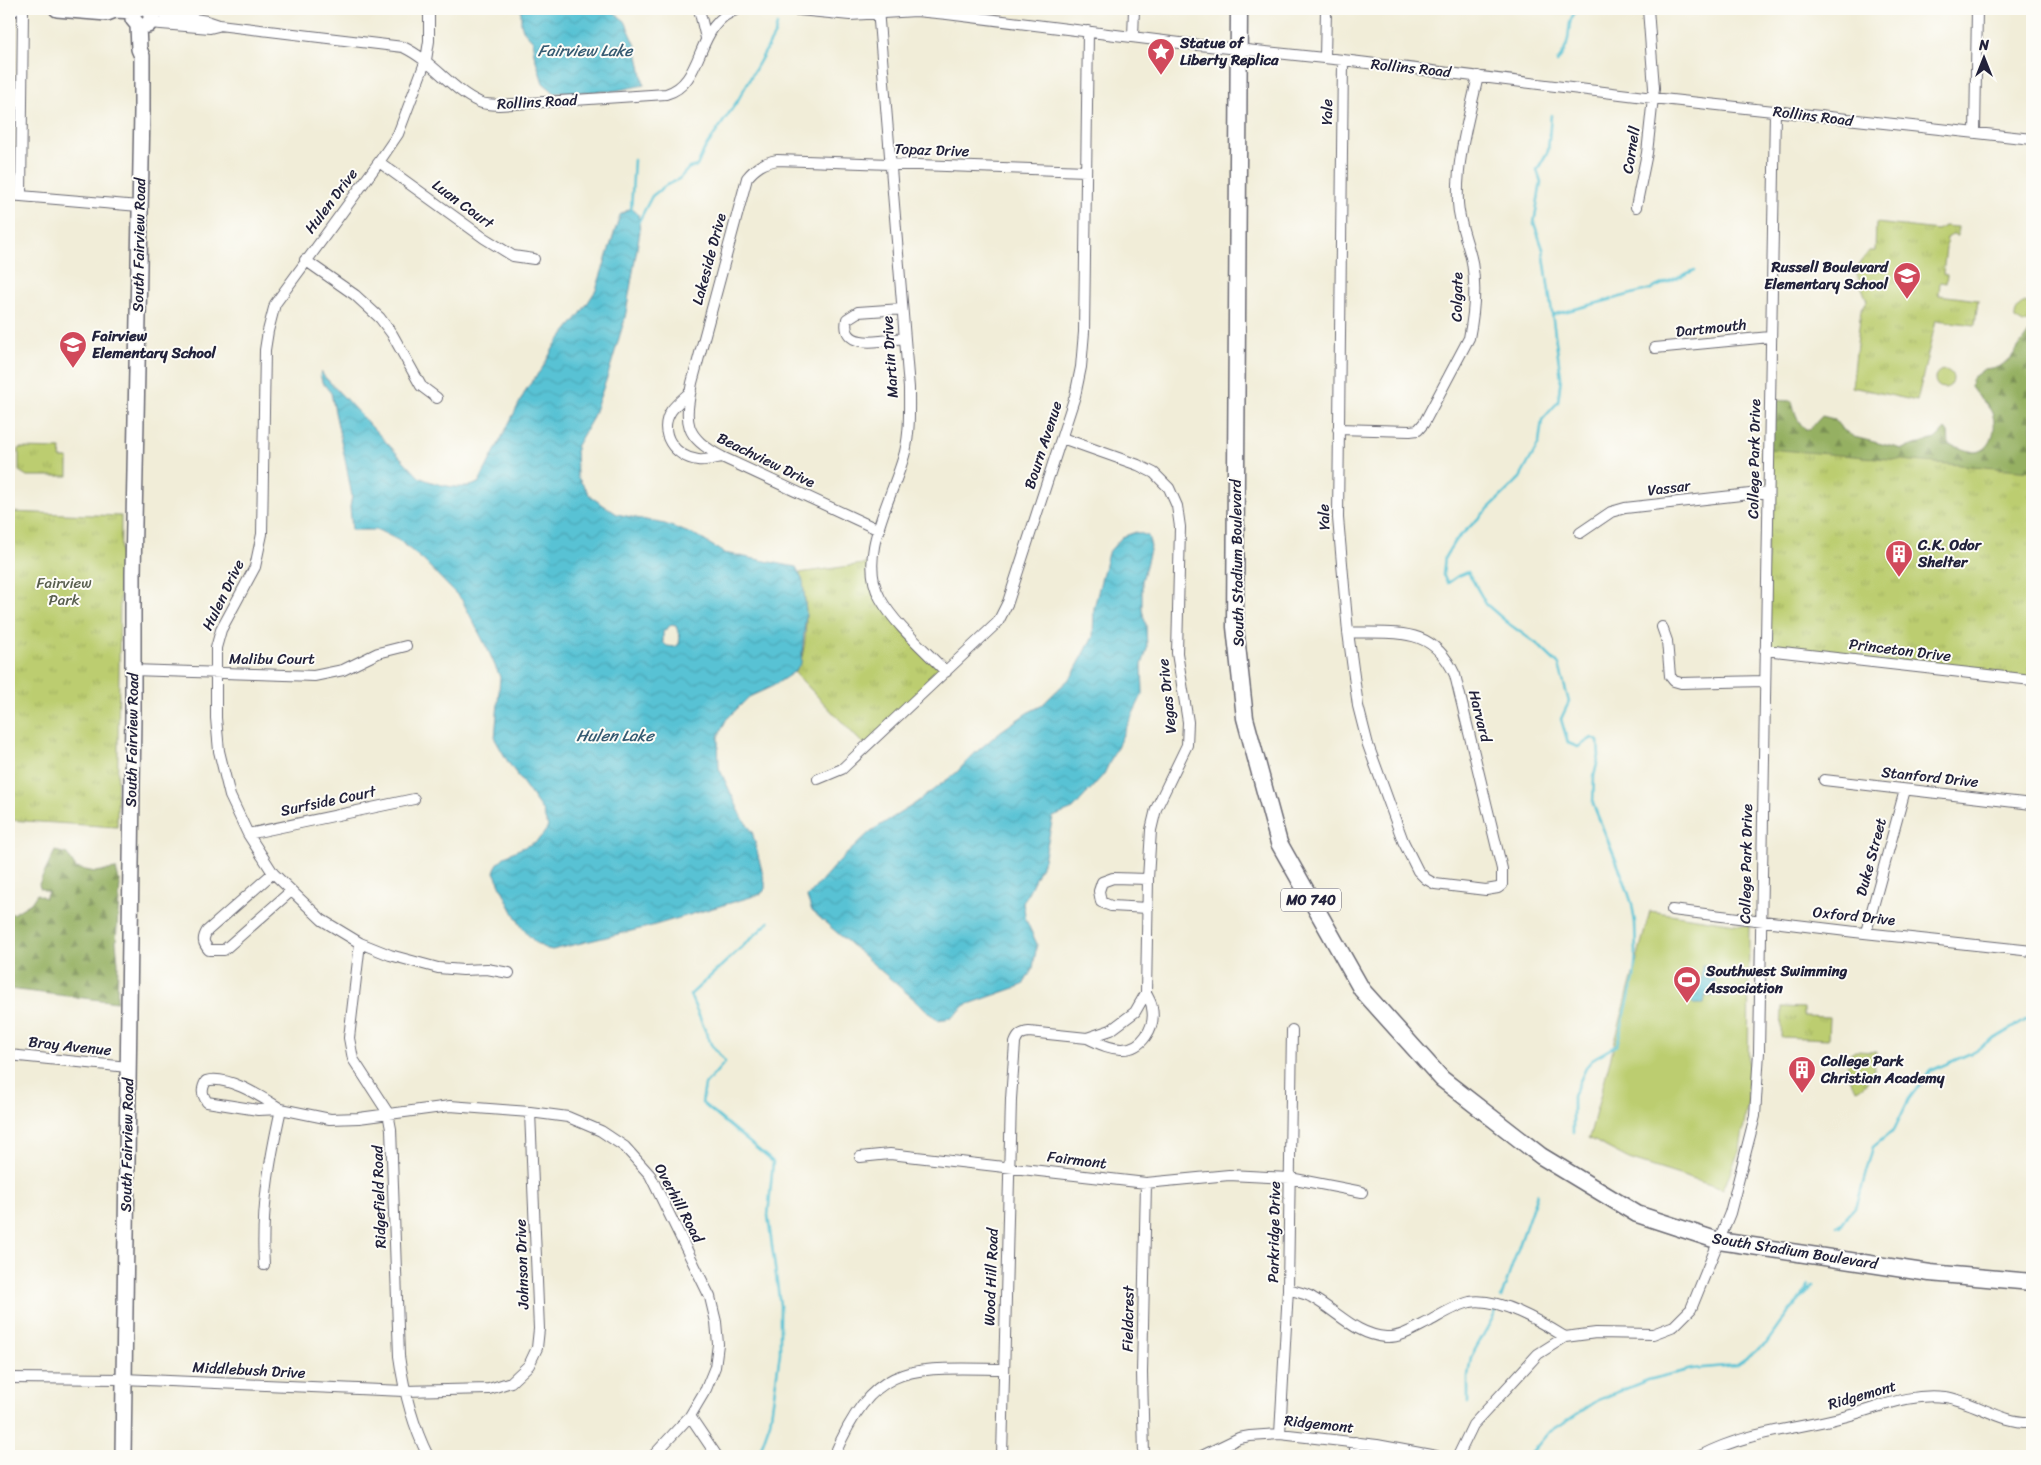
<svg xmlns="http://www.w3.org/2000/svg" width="2041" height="1465" font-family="Sriracha,sans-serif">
<defs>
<pattern id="forest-firs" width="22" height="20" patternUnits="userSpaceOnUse" patternTransform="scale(1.25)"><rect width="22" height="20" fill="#95b062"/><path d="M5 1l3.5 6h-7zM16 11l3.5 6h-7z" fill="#798f52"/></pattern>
<pattern id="park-tufts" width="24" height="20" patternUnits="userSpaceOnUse" patternTransform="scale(1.25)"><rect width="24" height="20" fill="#bccd70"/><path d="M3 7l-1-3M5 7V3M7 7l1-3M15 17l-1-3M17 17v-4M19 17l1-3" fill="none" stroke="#a1b062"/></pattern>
<pattern id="water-waves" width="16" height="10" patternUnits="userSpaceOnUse" patternTransform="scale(1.25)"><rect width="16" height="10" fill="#58c2d4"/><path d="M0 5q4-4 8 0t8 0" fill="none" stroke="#4ca6b7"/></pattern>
</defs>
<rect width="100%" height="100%" fill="#fdfcf7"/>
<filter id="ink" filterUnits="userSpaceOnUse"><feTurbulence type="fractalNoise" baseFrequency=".02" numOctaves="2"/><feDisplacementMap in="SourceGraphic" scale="10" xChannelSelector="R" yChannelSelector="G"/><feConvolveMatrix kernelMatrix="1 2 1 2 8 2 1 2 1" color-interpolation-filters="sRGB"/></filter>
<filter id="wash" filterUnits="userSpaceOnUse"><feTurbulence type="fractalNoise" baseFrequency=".0096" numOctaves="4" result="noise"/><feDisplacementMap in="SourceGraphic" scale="20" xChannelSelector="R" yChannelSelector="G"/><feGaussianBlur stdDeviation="1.12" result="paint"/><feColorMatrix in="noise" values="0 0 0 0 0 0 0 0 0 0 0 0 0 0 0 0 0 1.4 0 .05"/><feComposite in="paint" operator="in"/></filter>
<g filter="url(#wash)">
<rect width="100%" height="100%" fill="#f1edd8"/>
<path fill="#bccd70" stroke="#6f7856" d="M1650,911l99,15 -1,174 -8,49 -17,40 -94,-30 -40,-21z"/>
<path fill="url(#forest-firs)" stroke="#5c694e" d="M2032,328v352l-264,-196 2,-84 22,1c3,11 5,22 15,29l3,-1 12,-13 12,3 8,10 12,8 48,12 33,-10 10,-10 3,4 1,12c6,1 21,7 27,7 18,-2 22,-28 15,-41 -5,-9 -15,-15 -20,-24l1,-9 12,-9 15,-2 11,-8z
M55,851l12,3 9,14 19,4 21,-3 4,15 -4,58 2,20 -1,40 -108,-13v-76l4,1 18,-11 6,-9 8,4 3,-6 -8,-4 -1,-4z"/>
<path fill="url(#park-tufts)" stroke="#6f7856" d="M1876,223l62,7 6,-4 14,1v9l-6,-1 -5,3 -4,36 4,1 -1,8 -6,-1 -1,13 39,5 -3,25 -39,-5 -19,81 -65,-14 9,-77 6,-9 -12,-32 14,-18h6z
M2025,302l6,4 -1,15 -7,3 -8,-5c-1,-6 4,-14 10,-17z
M1935 379a9 9 0 1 1 18 0a9 9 0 1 1-18 0Z
M19,448l42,1 -1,9h8v18h-41l-8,-5z
M1769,449l263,22v209l-267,-30z
M9,512l112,4 -4,311 -108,-7z
M871,563l8,35 66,74 -80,74 -71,-74c16,-14 14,-81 5,-99z
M1782,1007l22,1v8l25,1 -1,22 -47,-2z
M1855,1051l21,1c-1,18 -3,28 -19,38 -12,-14 -9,-17 -8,-35z"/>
<path fill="url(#water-waves)" stroke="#3d7288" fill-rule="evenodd" d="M521,9h88l16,12 11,25 8,39 -30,6 -59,2 -12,-10 -9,-29 -1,-13 -10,-11 -2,-7z
M631,208l7,6 2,17 -15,87 -17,57 -16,44 -16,28 1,29 14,21 26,17 48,10 32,12 27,17 72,14 7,14 3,32 -5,50 -7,9 -21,14 -24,11 -23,23 -8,17 1,31 24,51 9,12 13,52v7l-4,4 -113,33 -96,23c-29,-4 -46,-54 -58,-78 5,-19 27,-22 41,-30 6,-4 10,-10 13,-15l-6,-17 -34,-48 -13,-23 5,-62 -11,-25 -27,-52 -38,-39 -24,-20 -22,-11h-26l-2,-23 2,-11 -6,-32 -15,-71 -9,-11 -2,-8 2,-2 1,3 96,102c15,7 45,16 60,5l48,-94 16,-21 12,-22 26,-32 15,-23 24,-75zM671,625l5,1 4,11 -1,7 -4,3 -8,-1 -4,-4v-10z
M1136,532l12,4 3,10 -9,35v29l4,15 1,24 -5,16 1,28 -39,81 -31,35 -20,8 -9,43 -21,43 3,17 11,24 -4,24 -10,17 -57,20 -15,13 -13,2 -126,-109 -5,-14 29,-33 35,-33 42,-26 43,-32 18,-19 27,-23 26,-18 14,-7 31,-30 21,-39 1,-29 14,-55 14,-16z
M1702,965h13v31h-10l-1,8h-12v-9h-11v-16h20z"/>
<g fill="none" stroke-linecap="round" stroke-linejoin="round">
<path stroke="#58c2d4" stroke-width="2.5" d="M1557,62c5,-7 10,-14 11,-23 2,-13 0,-21 11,-30
M1551,115l-3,36 -11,19 4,12 -7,41 9,26 18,128 -3,25 -16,18 -3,23 -19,35 -66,64 -9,15 -2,18 5,8 10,-7 10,-4 18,32 23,20 28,20 22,21 10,37 -8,17 7,24 10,4 14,-9 6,3 1,15 -5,20 -1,28 31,76 8,24 3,19 1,29 -2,26 -17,67 -23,13 -7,8 -14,30v37
M631,211l3,-51
M638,223l14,-27 13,-10 14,-7 10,-11 8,-2 7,-16 34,-50 37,-66 2,-9
M1552,315l99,-26 44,-19
M1837,1226l5,-4
M1840,1227l3,-7 14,-15 16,-58 21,-17 15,-31 21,-28 41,-18 61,-37
M1802,1297l7,-12
M1501,1298l36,-104
M1468,1403v-27l3,-19 25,-45
M758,1456l12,-34 10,-69v-48l-12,-89 5,-54 -71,-59 3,-18 20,-23 -14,-18 -21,-49 79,-73
M1529,1456l19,-23 52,-34 48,-19 44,-11 44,-4 30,-21 23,-33 25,-25"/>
</g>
</g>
<g filter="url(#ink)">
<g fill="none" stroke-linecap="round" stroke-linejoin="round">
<defs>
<path id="street" d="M429,9v32l-3,19 -28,74 -19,28 -104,142 -7,27 -3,19 -3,184 -7,33 -34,63 -5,18v70l3,33 11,45 18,38 25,39 49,47 38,23 30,12 48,13 25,2 24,-1 22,4
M699,9l7,29
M789,9l61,6 66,-4 31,3 233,29 163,17 310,38 379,41
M878,9l31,379c0,21 1,43 -4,64 -11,44 -49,102 -25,146 15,27 45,52 66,74
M150,12l57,9 12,4 184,22c30,14 49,43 76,55 6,3 13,2 20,3l167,-11c40,-11 28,-72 73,-85
M149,23l61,5 8,-2
M1133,37l1,-28
M1325,58l1,-49
M1343,60l-5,458 10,114 10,74 10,39 35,96 15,30 8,8 9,5 51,6 12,-2 4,-3v-16l-47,-194c-23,-50 -59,-41 -107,-43
M1975,133l2,-124
M379,162l105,76 29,18 21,3
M9,195l130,11
M21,196l2,-187
M1636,207l11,-54 7,-65 -6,-79
M305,260l50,35 25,23 12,16 29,52 16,12
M902,309l-44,3 -11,7c-7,33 38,21 57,19
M1655,348l115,-11
M691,391c-6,6 -15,13 -20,20 -14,22 4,46 27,49 8,1 17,-2 24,-3
M1338,429l72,2 8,-1 6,-7 45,-85c5,-24 7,-53 3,-76 -4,-20 -13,-38 -14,-59 -2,-44 11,-85 20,-127
M879,530l-157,-73c-38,-21 -38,-33 -30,-74l55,-205c9,-11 16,-15 30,-18l309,11
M1580,533l31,-21 14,-4 143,-16
M1662,627l5,14 3,35 4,5 7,2 83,-2
M1765,650l267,30
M132,670l182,6 29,-6 35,-17 28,-7
M818,779l24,-10 156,-147 10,-20 67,-206 6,-29 3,-35 4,-301
M1824,780l208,24
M248,834l166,-35
M273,873l-66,58c-5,8 -4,12 2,19h15l66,-58
M1148,908l-37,-2 -10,-4 -2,-11 3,-9 11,-4 35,1
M1672,910l183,22 177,19
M1866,932l39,-142
M360,943l-11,95 4,21 35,54 3,16 8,227c5,36 13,68 29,100
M1087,1038c11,5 22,11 34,11 21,1 35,-22 31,-41 0,-5 -4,-10 -6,-15
M9,1055l119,12
M281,1109c-18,-11 -54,-35 -75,-28 -5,9 -4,13 1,21l51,8 23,-1 49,10 29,-1 91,-12 80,6 38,5 33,14 24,16 25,28 60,122 6,25 2,22 -3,23 -9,22 -16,27 -37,40
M860,1157l30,-3 256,29 83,-8 61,3 72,14
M264,1265c-3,-55 5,-102 17,-156
M1288,1289c8,3 18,4 25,9 25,14 43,37 73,39 14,1 30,-9 42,-15 13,-7 28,-17 42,-20 29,-5 71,20 95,35
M9,1378l114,1 281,12 85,-2 22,-7 18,-17 8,-17 2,-19 -9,-217
M690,1416l27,40
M1280,1434l8,-145 4,-259
M834,1456c41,-96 76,-88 170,-87
M1002,1456l9,-357 4,-56c3,-8 6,-10 14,-11l58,6 24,-8 24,-18 11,-19 2,-114 3,-49 5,-21 31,-64 1,-23 -11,-69 3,-126 -3,-21 -8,-18 -15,-15 -16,-8 -76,-27
M1144,1456l-2,-83 4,-190
M1202,1456l37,-18 11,-2 30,-2 97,11 59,11
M1355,1456v-14
M1458,1456l15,-31 65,-71 27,-17 31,-4 57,1 21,-8 17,-17 39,-96 25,-97 4,-64 16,-941
M1700,1456c46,-24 90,-26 139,-38 35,-8 69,-26 106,-21 30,4 57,27 87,25"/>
<path id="secondary" d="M9,9h3
M57,9l50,4 8,-3 20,1
M133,19l5,6 5,1 5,-1 4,-8 -2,-5 -4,-3
M123,1456l10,-742v-140l9,-463v-55l-3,-7 -1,-24"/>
<path id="primary" d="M1239,9l-4,618 10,91 34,125 83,147 80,89 99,77 96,58 82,27 211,32 102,9"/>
</defs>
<use href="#street" stroke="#6a6972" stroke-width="12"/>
<use href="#secondary" stroke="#6a6972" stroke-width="18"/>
<use href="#primary" stroke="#6a6972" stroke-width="19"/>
<use href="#street" stroke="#fff" stroke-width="10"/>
<use href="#secondary" stroke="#fff" stroke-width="15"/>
<use href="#primary" stroke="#fff" stroke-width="16"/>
</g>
</g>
<defs>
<symbol id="sight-pin" viewBox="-11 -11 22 30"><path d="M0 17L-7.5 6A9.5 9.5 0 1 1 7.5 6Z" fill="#d1495b" stroke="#fdfcf7"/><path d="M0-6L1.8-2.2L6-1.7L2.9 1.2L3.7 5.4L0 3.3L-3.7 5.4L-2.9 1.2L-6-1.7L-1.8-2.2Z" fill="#fff"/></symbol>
<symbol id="school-pin" viewBox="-11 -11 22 30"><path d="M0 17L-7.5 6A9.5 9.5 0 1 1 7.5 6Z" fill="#d1495b" stroke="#fdfcf7"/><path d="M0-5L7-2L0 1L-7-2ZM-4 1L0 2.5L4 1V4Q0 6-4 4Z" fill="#fff"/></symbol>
<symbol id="building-pin" viewBox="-11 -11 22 30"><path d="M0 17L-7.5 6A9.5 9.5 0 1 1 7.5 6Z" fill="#d1495b" stroke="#fdfcf7"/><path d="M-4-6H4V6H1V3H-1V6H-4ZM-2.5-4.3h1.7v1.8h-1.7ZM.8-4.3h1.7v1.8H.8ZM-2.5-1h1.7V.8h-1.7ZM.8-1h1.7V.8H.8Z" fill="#fff"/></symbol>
<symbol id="stadium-pin" viewBox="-11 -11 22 30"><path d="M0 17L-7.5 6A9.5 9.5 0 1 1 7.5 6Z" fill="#d1495b" stroke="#fdfcf7"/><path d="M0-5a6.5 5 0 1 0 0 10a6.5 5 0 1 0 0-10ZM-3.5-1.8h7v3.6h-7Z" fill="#fff"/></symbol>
</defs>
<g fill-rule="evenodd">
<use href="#sight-pin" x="1145" y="36" width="32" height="43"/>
<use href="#school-pin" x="1891" y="260" width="32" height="43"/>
<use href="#school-pin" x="57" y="329" width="32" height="43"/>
<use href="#building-pin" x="1883" y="538" width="32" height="43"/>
<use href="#stadium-pin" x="1671" y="964" width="32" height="43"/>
<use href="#building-pin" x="1786" y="1054" width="32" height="43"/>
</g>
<g text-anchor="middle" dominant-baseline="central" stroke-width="4" stroke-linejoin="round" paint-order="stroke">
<rect fill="#fdfcf7" stroke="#646373" stroke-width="1" x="1281" y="888.5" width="60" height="23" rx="4"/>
<g font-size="14" font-weight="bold" fill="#22223b">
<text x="1311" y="900">MO 740</text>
</g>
<g font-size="15" font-weight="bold" fill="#22223b" stroke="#fdfcf7" text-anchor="start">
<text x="1180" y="43">Statue of<tspan x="1180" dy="17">Liberty Replica</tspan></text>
<text x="1888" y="267" text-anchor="end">Russell Boulevard<tspan x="1888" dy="17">Elementary School</tspan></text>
<text x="92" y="336">Fairview<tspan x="92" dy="17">Elementary School</tspan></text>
<text x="1918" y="545">C.K. Odor<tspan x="1918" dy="17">Shelter</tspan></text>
<text x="1706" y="971">Southwest Swimming<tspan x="1706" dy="17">Association</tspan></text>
<text x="1821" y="1061">College Park<tspan x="1821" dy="17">Christian Academy</tspan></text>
</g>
<g font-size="15" fill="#22223b" stroke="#fdfcf7">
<text transform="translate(1411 68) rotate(6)">Rollins Road</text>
<text transform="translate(537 102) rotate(-3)">Rollins Road</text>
<text transform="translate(1327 112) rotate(-89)">Yale</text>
<text transform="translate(1813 116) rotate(7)">Rollins Road</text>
<text transform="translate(932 150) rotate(2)">Topaz Drive</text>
<text transform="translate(1631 150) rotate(-81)">Cornell</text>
<text transform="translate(331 201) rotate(-53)">Hulen Drive</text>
<text transform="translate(463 204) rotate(36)">Luan Court</text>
<text transform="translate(139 245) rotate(-89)">South Fairview Road</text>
<text transform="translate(709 259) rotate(-75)">Lakeside Drive</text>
<text transform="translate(1457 297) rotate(-89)">Colgate</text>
<text transform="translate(1711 328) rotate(-6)">Dartmouth</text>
<text transform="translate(890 357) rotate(-94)">Martin Drive</text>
<text transform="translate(1043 445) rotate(-72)">Bourn Avenue</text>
<text transform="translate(1754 459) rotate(-89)">College Park Drive</text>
<text transform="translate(766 460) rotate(26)">Beachview Drive</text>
<text transform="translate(1669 488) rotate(-7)">Vassar</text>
<text transform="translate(1324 517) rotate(-92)">Yale</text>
<text transform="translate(1237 563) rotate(-91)">South Stadium Boulevard</text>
<text transform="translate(223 595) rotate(-64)">Hulen Drive</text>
<text transform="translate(1900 650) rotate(7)">Princeton Drive</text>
<text x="272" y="659">Malibu Court</text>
<text transform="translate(1167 696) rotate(-96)">Vegas Drive</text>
<text transform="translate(1480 716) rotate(76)">Harvard</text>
<text transform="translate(132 740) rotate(-89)">South Fairview Road</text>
<text transform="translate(1930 777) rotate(6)">Stanford Drive</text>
<text transform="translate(328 801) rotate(-12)">Surfside Court</text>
<text transform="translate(1871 857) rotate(-75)">Duke Street</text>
<text transform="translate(1746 864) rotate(-89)">College Park Drive</text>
<text transform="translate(1854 916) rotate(6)">Oxford Drive</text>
<text transform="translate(70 1046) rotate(6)">Bray Avenue</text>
<text transform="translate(127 1145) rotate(-89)">South Fairview Road</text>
<text transform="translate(1077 1160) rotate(7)">Fairmont</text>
<text transform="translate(379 1197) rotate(-92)">Ridgefield Road</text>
<text transform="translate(679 1203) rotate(62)">Overhill Road</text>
<text transform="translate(1274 1232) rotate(-89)">Parkridge Drive</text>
<text transform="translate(1795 1251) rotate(9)">South Stadium Boulevard</text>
<text transform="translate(522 1264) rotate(-92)">Johnson Drive</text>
<text transform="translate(991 1277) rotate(-88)">Wood Hill Road</text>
<text transform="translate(1128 1319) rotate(-89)">Fieldcrest</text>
<text transform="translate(249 1370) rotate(3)">Middlebush Drive</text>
<text transform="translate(1862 1395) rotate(-16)">Ridgemont</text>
<text transform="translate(1319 1424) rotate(6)">Ridgemont</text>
</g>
<g font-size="15" fill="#585e4e" stroke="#fdfcf7">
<text x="64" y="583">Fairview<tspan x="64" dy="17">Park</tspan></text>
</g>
<g font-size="16" font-style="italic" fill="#355a71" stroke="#fdfcf7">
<text x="585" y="50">Fairview Lake</text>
<text x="615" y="735">Hulen Lake</text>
</g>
</g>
<rect width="2041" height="1465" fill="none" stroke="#fdfcf7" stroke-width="30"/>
<g transform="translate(1984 58)" stroke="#fdfcf7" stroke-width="4" paint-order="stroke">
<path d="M0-4L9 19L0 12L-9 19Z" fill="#22223b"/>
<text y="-8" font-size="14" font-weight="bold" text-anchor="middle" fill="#22223b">N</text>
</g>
</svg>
